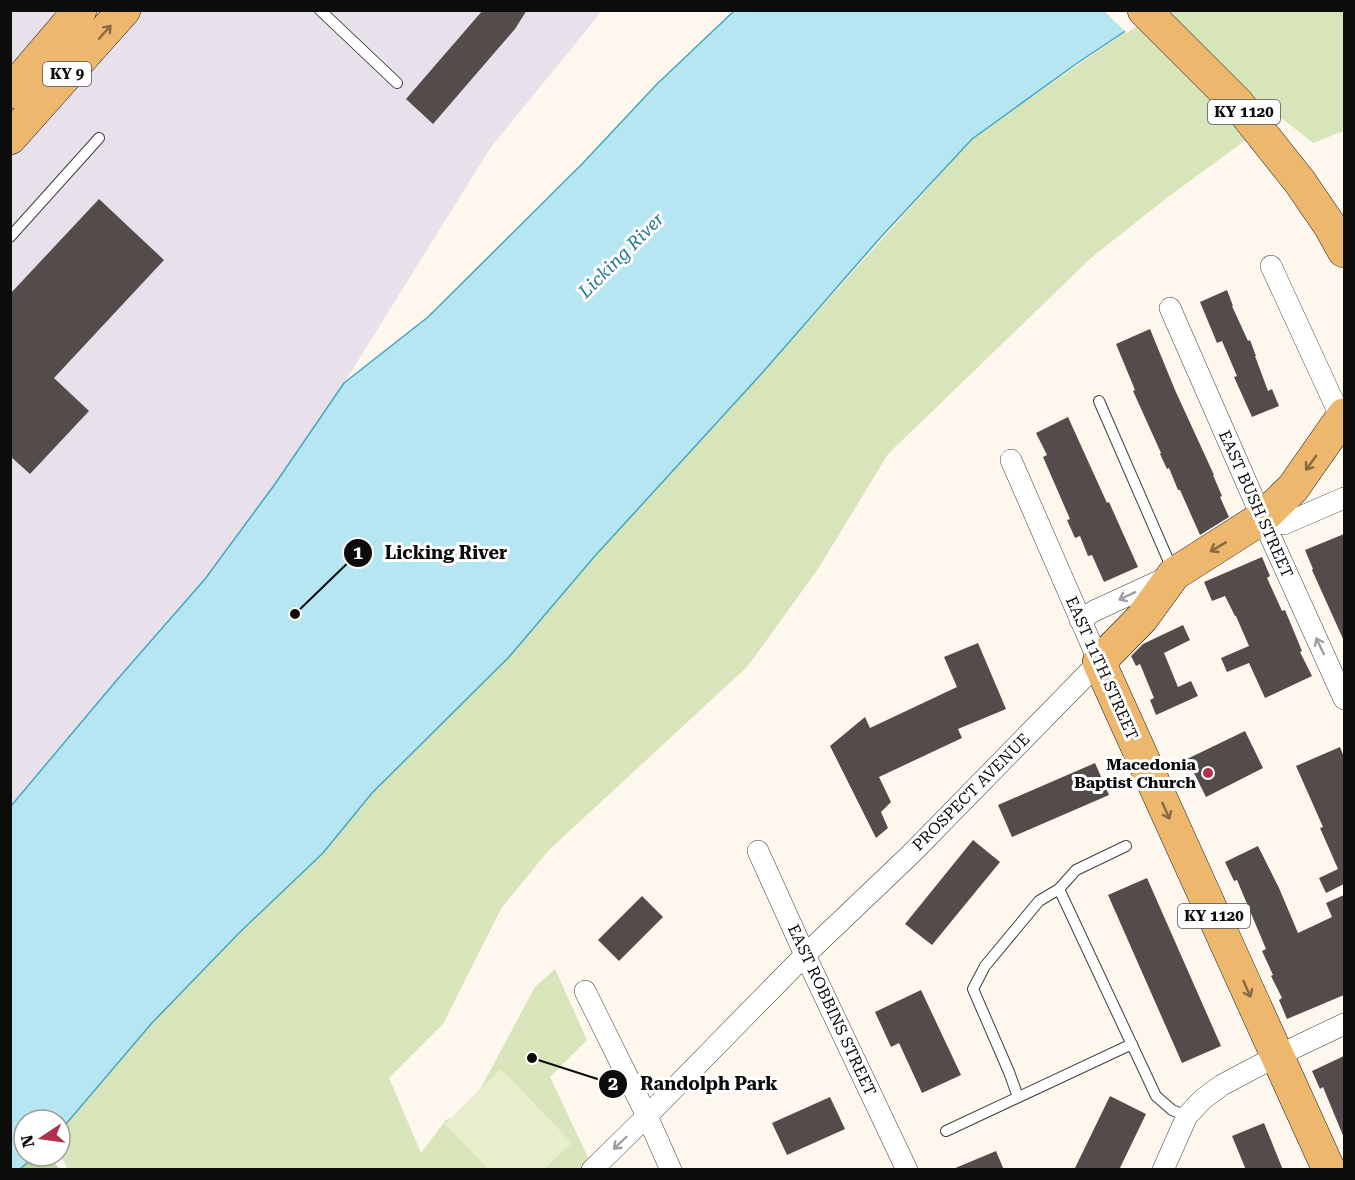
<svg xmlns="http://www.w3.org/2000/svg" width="1355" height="1180" font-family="'Roboto Serif',serif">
<rect width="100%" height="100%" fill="#fef7ed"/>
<path fill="#e8e1eb" d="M11,11h591l-111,136 -147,236 -69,101 -70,95 -89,102 -105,125z"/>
<path fill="#d8e5ba" d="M1155,11h189v120l-31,12 -34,-27 -111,81 -76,60 -204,197 -70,115 -70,97 -199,184 -47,57 -59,117 -54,54 32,75 25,-33 22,-8 67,-125 20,-18 32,71 -37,37 43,91 -1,1 -524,1 -8,-17v-22l91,-107 89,-92 83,-79 49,-60 62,-61 329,-360 209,-233z"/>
<path fill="#bfd59a" d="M33,1156h17l9,13 -42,1z"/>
<path fill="#e8edcb" d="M501,1069l71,74 -28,26h-56l-43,-45z"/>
<path fill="#b6e6f1" stroke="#43a7c2" stroke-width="1.5" d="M734,11h421l-79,53 -104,75 -92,99 -117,134 -169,185 -85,100 -137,136 -49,60 -83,79 -89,92 -91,107v-11h-36v36h11l-15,13 -9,1v-364l105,-125 89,-102 70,-95 69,-101 84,-66 154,-153 75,-80z"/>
<path fill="#fef7ed" d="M1158,10l-2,3 -29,20 -23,-22z"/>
<path fill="#544c4a" d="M483,10h44l-12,19 -82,95 -27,-25z
M99,199l65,61 -110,118 35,33 -59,63 -20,-18v-162z
M1227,290l6,16h-1l16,35 2,-1 6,16h-1l13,35 4,-2 7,17 -27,11 -18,-40 3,-1 -15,-35 -5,2 -17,-41z
M1150,329l25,61 39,85h-1l9,21 -2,1 9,20 -29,18 -20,-45h-2l-9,-22 -2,1 -7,-15 1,-1 -28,-62 2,-1 -19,-46z
M1068,417l39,86 2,-1 29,65 -34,15 -12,-27 -4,1 -8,-20 -5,2 -8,-18 3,-1 -27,-62 4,-2 -11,-22z
M1344,534v107l-32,-71 1,-1 -8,-19z
M1262,557l8,19 -3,2 15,33 3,-1 17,41 -2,1 12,24 -47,22 -16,-35 -22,9 -6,-14 28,-12 -13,-30h-1l-10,-20 -13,5 -8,-19z
M1183,625l7,15 -26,13 14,34 13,-6 7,15 -42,19 -6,-15 4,-2 -14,-34 -4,2 -5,-10 12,-12z
M978,643l28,66 -48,20 4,9 -83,39 12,25 -10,10 7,16 -12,10 -46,-92 35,-29 5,11 87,-41 -13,-30z
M1245,731l18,37 -57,29 -19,-38z
M1340,747l4,10v127l-18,9 -7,-15 19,-9 -18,-41 3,-1 -27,-61z
M1095,763l14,32 -97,42 -14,-32z
M973,840l27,22 -68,83 -27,-21z
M1258,846l21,42 19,45 34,-16 -6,-14 18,-8v100l-57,24 -8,-19 3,-2 -11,-22 2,-1 -11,-24 4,-2 -29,-69 -3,1 -9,-19z
M1147,878l74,168 -39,17 -74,-168z
M642,896l21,21 -44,44 -21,-21z
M921,990l40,85 -39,18 -23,-50 -8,4 -16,-35z
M1344,1056v82l-21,-51 -3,2 -8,-18z
M1110,1096l36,18 -27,56h-45z
M830,1097l15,32 -58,26 -15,-32z
M1264,1123l19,47h-37l-14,-34z
M996,1151l8,19h-51v-1z"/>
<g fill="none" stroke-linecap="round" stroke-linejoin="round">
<defs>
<path id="service" d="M320,10l77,73
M10,237l89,-99
M1099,401l74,170
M1059,889l17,-19 50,-24
M1018,1097l-9,-25 -36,-83 12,-23 54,-65 20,-12 97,207 16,14 15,6
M946,1131l186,-87"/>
<path id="minor" d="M1271,266l71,154 1,7
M1170,308l92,210 82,181
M1284,524l60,-26
M1080,620l14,-9 74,-34
M758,851l47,104 102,215
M585,991l62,125 24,54
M592,1170l55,-54 158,-161 107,-102 187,-191 -88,-202
M1163,1170l24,-54 16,-17 19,-14 55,-29 67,-32"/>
<path id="primary" d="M1144,10l94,94 62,78 30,44 14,25
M10,92l70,-82
M10,138l114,-128
M1329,1170l-230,-508 43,-44 32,-44 88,-56 31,-30 51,-73"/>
</defs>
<use href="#service" stroke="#3f3f3f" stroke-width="12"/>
<use href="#minor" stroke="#3f3f3f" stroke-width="22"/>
<use href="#primary" stroke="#1d1d1d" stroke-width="34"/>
<use href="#service" stroke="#fff" stroke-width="10"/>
<use href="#minor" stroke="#fff" stroke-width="21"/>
<use href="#primary" stroke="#edb76e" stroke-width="33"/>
</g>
<defs><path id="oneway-shaft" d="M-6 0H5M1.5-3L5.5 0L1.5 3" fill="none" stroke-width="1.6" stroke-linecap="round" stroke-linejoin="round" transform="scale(1.5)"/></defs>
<g stroke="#886a42">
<use href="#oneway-shaft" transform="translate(105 32) rotate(-48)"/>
<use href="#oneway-shaft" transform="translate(1311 463) rotate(126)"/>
<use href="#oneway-shaft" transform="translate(1218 547) rotate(149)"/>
<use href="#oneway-shaft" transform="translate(1166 811) rotate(66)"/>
<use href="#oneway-shaft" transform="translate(1247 989) rotate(66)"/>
</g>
<g stroke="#9e9e9e">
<use href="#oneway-shaft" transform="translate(1127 596) rotate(155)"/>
<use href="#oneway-shaft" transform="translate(1320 646) rotate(-115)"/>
<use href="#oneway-shaft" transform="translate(620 1143) rotate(136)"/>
</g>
<circle fill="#b1304e" stroke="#fff" stroke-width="2" cx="1208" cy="773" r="6"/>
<g text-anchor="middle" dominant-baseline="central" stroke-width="6" stroke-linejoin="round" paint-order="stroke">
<g fill="#fff" stroke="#555" stroke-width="1.5">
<rect x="43" y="62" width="48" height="24" rx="4.5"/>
<rect x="1208" y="100" width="72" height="24" rx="4.5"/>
<rect x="1178" y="904" width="72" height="24" rx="4.5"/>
</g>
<g font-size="15" font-weight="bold" fill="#0c0c0c">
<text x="67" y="74">KY 9</text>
<text x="1244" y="112">KY 1120</text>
<text x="1214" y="916">KY 1120</text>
</g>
<g font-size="16" fill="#0c0c0c" stroke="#fff">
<text transform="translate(1256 504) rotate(66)">EAST BUSH STREET</text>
<text transform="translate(1102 668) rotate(66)">EAST 11TH STREET</text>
<text transform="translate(971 792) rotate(-45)">PROSPECT AVENUE</text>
<text transform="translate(832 1010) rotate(65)">EAST ROBBINS STREET</text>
</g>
<g font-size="16" font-weight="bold" fill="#0c0c0c" stroke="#fff" text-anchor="end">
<text x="1196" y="764">Macedonia<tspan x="1196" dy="18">Baptist Church</tspan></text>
</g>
<g font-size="18" font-style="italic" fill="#207794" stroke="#fff">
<text transform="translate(621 255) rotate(-45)">Licking River</text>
</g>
</g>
<path fill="none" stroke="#0c0c0c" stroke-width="2" d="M295 614L358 553M532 1058L613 1084"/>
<g fill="#0c0c0c" stroke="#fff" stroke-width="2">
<circle cx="295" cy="614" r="6"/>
<circle cx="532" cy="1058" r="6"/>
<circle cx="358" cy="553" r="15"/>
<circle cx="613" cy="1084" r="15"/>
</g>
<g font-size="18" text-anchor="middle" font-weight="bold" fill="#fff">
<text x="358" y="559">1</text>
<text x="613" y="1090">2</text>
</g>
<g font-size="18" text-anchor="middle" font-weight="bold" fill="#0c0c0c" stroke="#fff" stroke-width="6" stroke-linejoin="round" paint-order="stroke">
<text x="446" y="559">Licking River</text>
<text x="709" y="1090">Randolph Park</text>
</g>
<rect width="1355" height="1180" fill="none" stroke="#0c0c0c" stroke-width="24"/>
<g transform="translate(42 1138) rotate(257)"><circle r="28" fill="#ffffff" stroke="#9e9e9e" stroke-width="1.5"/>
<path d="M0-4.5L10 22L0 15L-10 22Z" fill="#b1304e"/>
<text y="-9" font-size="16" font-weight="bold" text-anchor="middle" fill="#0c0c0c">N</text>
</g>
</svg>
